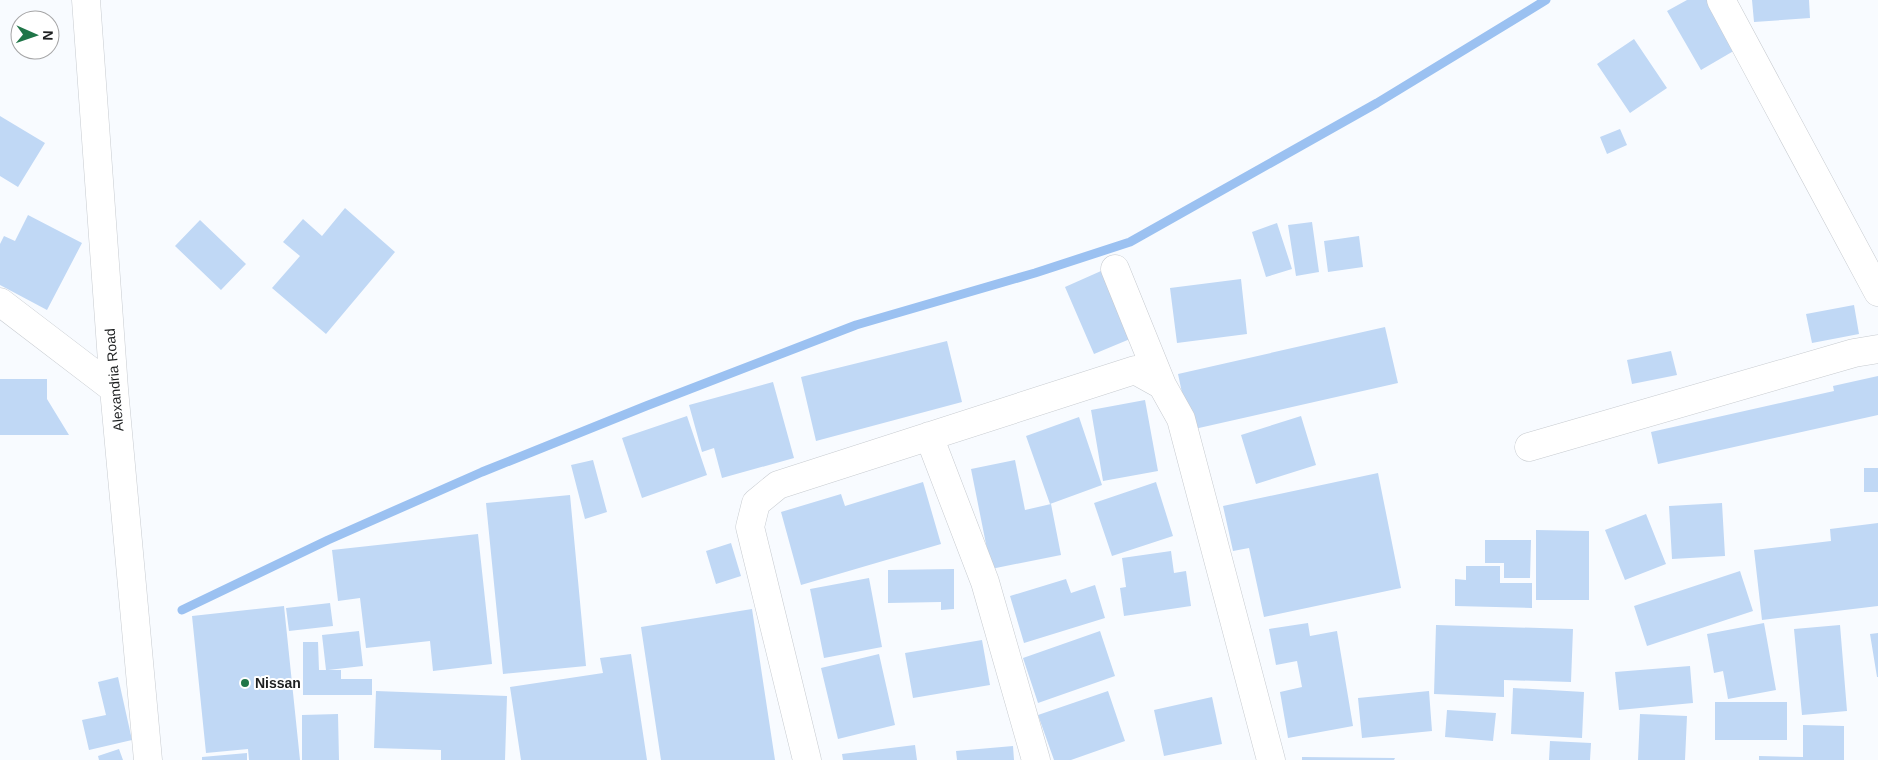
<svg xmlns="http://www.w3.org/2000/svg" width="1878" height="760" font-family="Helvetica,sans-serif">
<rect width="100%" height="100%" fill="#f8fbff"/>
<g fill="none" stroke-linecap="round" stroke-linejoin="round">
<path stroke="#9bc1f1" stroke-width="9" d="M182,610l146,-70 154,-68 164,-66 210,-81 179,-52 95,-31 247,-139 169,-103"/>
</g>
<path fill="#c0d8f5" d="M1687,0h22l28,49 -36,21 -34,-59z
M1752,0h57l1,18 -56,4z
M1634,39l33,49 -37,25 -33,-49z
M0,116l45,27 -27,44 -18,-11z
M1620,129l7,16 -20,9 -7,-17z
M345,208l50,44 -69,82 -54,-46 28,-32 -17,-14 20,-23 19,17z
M28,215l54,28 -35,67 -47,-25v-41l4,-8 11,5z
M200,220l46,44 -25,26 -46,-44z
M1312,222l7,50 -23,4 -8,-51z
M1277,223l15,46 -26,8 -14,-45z
M1359,236l4,31 -35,5 -4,-31z
M1101,271l29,68 -36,15 -29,-67z
M1241,279l6,55 -70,9 -7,-55z
M1854,305l5,29 -47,9 -6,-29z
M1385,327l13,56 -208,47 -12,-56z
M947,341l15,61 -146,39 -15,-64z
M1671,351l6,24 -45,9 -5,-24z
M1878,376v39l-220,49 -7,-32 183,-41 -1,-5z
M0,379h47v20l22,36h-69z
M773,382l21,76 -72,20 -8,-30 -12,4 -13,-47z
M1145,400l13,71 -55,10 -12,-71z
M687,416l20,59 -65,23 -20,-60z
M1301,416l15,49 -60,19 -15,-49z
M1079,417l23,68 -52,19 -24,-68z
M593,460l14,52 -22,7 -14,-54z
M1015,460l10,50 26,-6 10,51 -70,14 -20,-100z
M1864,468h14v24h-14z
M1378,473l23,115 -137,29 -15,-69 -16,3 -10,-45z
M923,482l18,62 -140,41 -20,-73 60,-18 4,12z
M1156,482l17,54 -61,20 -18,-53z
M570,495l16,171 -83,8 -17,-171z
M1722,503l3,53 -53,3 -3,-53z
M1646,514l20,50 -41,16 -20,-50z
M1878,523v83l-116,14 -8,-70 77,-9 -1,-12z
M1536,530l53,1v69h-53z
M478,534l14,130 -59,7 -3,-30 -64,7 -6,-50 -22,3 -6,-51z
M1485,540h46l-1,38h-26v-15h-19z
M731,543l10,33 -25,8 -10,-33z
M1171,551l3,22 12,-2 5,35 -67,10 -4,-28 6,-1 -4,-29z
M1466,566h34v17h32v25l-77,-2v-27l11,1z
M954,569v40l-13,1v-8l-53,1v-33z
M1740,571l13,40 -106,35 -13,-40z
M869,578l13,69 -58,11 -14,-69z
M1066,579l5,14 24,-8 10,33 -81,25 -14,-47z
M330,603l3,23 -44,5 -3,-23z
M284,606l16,154h-51l-1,-11 -42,4 -14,-137z
M752,609l23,151h-114l-20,-133z
M1308,623l2,13 27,-5 16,95 -65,12 -8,-46 22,-5 -5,-26 -21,4 -7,-36z
M1764,623l12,67 -48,9 -5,-28 -9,2 -7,-39z
M1436,625l137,4 -2,53 -67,-2v17l-70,-3z
M1840,625l7,86 -45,4 -8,-86z
M359,631l4,35 -35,4h13v9h31v16h-69v-53h15l1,28h7l-4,-35z
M1100,631l15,45 -77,27 -15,-45z
M1878,633v44h-1l-7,-43z
M982,640l8,45 -77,13 -8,-45z
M631,654l16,106h-126l-11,-73 93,-14 -3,-15z
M879,654l16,71 -57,14 -17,-71z
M1690,666l3,37 -74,7 -4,-38z
M118,677l14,63 -43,10 -7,-30 24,-5 -8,-33z
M1513,688l71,4 -2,46 -71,-4z
M376,691l131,5 -2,64h-64v-10l-67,-2z
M1108,691l17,50 -54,19h-17l-16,-45z
M1429,691l3,40 -70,7 -4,-40z
M1212,697l10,47 -58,12 -10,-46z
M1715,702h72v38h-72z
M1447,710l49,3 -3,28 -48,-4z
M338,714l1,46h-37v-45z
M1640,714l47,2 -2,44h-47z
M1803,725l41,1v34h-85v-4l44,1z
M1550,741l41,2 -1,17h-41z
M915,745l2,15h-74l-1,-6z
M1013,746l1,14h-57l-1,-9z
M119,749l4,11h-24l-1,-4z
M247,753v7h-45v-3z
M1302,757l93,1 -1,2h-92z"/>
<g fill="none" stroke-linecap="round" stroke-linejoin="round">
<defs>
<path id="minor" d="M86,0l28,389 34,371
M1721,0l157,292
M1115,269l47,116
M0,302l114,87
M929,436l56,146 51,178
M1529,447l325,-94 24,-4
M807,760l-57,-233 6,-24 22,-18 357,-115 27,15 19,34 90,341"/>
</defs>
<use href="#minor" stroke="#c7cbd0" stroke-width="29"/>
<use href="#minor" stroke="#fff" stroke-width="28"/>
</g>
<circle fill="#1f7548" stroke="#fff" stroke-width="2" cx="245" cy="683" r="5"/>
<g text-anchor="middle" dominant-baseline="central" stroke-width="4" stroke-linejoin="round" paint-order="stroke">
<g font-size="14" fill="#1d1f20" stroke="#fff">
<text transform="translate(114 380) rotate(-95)">Alexandria Road</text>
</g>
<g font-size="14" font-weight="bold" fill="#1d1f20" stroke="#fff" text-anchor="start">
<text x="255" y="683">Nissan</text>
</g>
</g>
<g transform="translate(35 35) rotate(92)"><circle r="24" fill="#ffffff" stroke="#a5a5a6"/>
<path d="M0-4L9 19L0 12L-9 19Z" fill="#1f7548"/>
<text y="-8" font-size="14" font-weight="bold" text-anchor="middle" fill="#1d1f20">N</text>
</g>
</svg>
